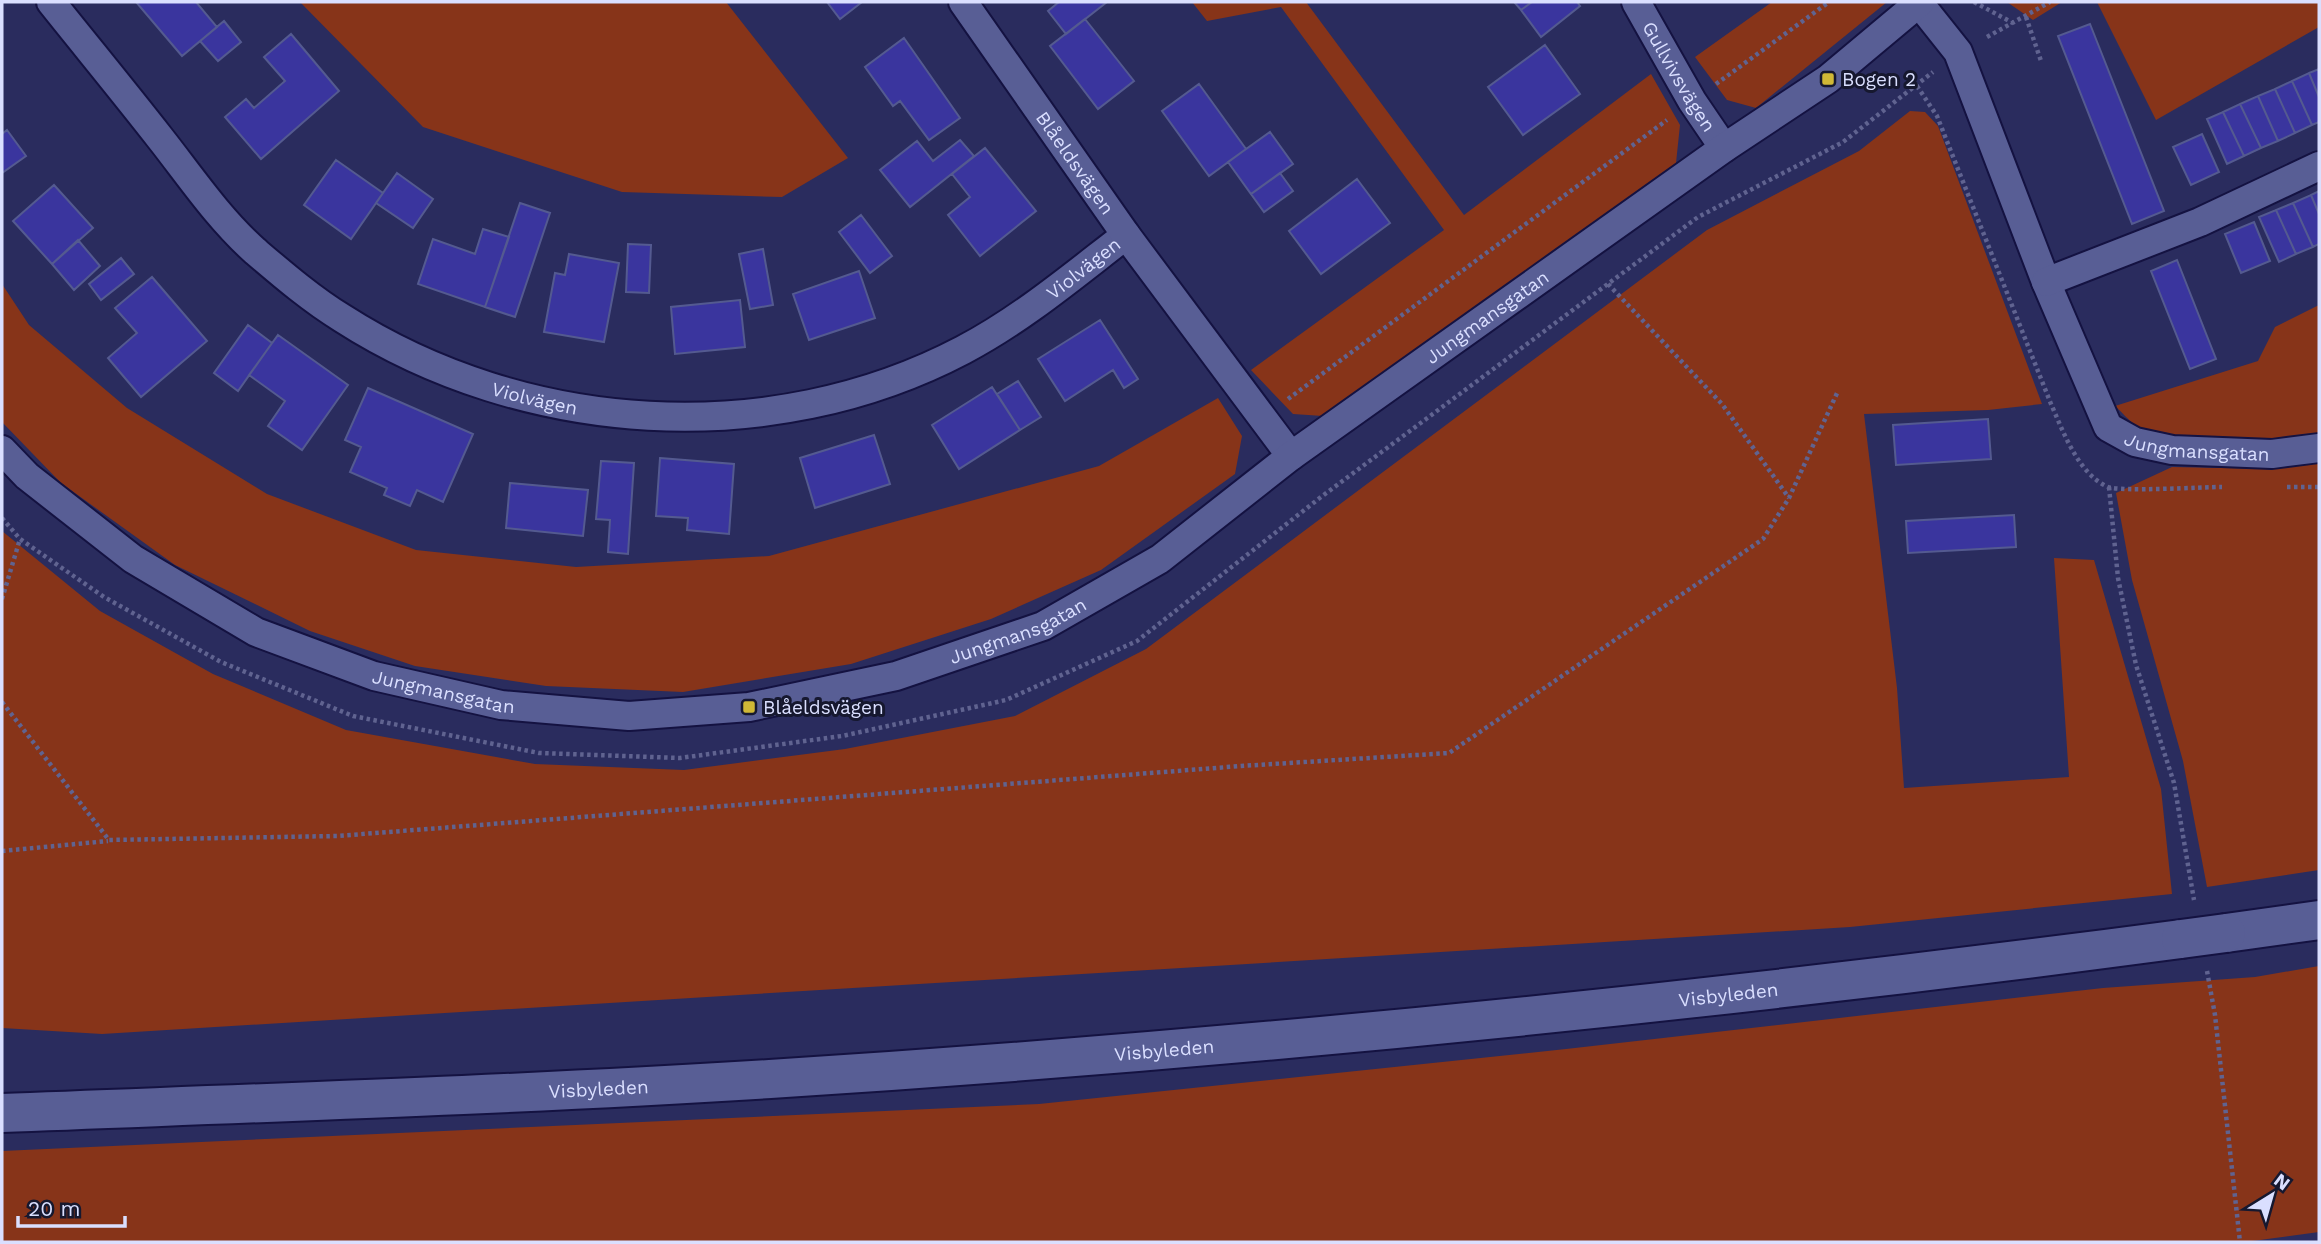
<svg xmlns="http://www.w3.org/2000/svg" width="2321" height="1244" font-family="'Work Sans',sans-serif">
<rect width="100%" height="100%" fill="#2a2c5e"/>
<path fill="#873419" d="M300,2h426l122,156 -66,39 -160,-5 -199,-65z
M1192,2h114l158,213 187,-141 29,51 -4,38 -353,253 -30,-2 -42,-44 193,-140 -163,-223 -74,14z
M1772,2h115l-131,106 -29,-8 -32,-43z
M2007,2h55l-29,18z
M2097,2h222v25l-163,93z
M1910,111l15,1 13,14 104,278 -54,6 -124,4 33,274 7,100 165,-11 -15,-219 40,2 67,229 11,105 -322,33 -1748,107 -100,-6v-497l98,80 113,63 133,56 189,34 149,6 161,-21 170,-33 131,-67 561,-419 152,-79z
M2,284l27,41 98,83 140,86 149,56 160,17 193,-11 330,-90 119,-68 24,38 -7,38 -134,96 -110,49 -140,45 -168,28 -137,-6 -131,-20 -105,-35 -135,-66 -114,-82 -59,-61z
M2319,305v129c-48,5 -130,13 -175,-4 -10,-3 -21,-17 -29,-24l143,-45 17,-34z
M2319,463v407l-112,17 -24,-126 -51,-181 -16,-87 56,-26 99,2z
M2319,966v266l-74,10h-2243v-91l1037,-47 527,-55 537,-61 152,-11z"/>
<path fill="#3a359e" stroke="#545a90" stroke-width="2" d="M136,2h60l21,25 -35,29z
M827,2h35l-22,17z
M1059,2h48l-41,32 -18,-23z
M1514,2h18l-11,8z
M1532,2h45l3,4 -39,31 -20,-27z
M1085,19l49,62 -36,28 -48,-63z
M224,21l17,21 -23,19 -18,-20z
M2090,24l74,187 -32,13 -74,-188z
M291,34l48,57 -78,68 -36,-42 21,-18 8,9 31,-27 -21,-24z
M904,38l56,80 -31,22 -29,-39 -7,5 -28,-39z
M1545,45l35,49 -57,41 -35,-48z
M2319,69v28l-10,-24z
M2309,73l10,24v25l-7,3 -20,-44z
M2292,81l20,44 -17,8 -20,-44z
M1199,84l47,65 -37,27 -47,-65z
M2275,89l20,44 -17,8 -20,-45z
M2258,96l20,45 -17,7 -21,-44z
M2240,104l21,44 -17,8 -21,-44z
M2223,112l21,44 -17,8 -20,-45z
M7,130l19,26 -24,17v-39z
M1270,132l23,32 -42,30 -23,-32z
M2202,134l17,38 -28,13 -18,-38z
M960,140l14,16 -64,51 -30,-37 37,-29 16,20z
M985,148l51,63 -56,45 -32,-41 22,-18 -18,-23z
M336,160l47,33 -32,46 -47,-34z
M397,173l36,26 -20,29 -37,-25z
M1280,173l13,18 -29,21 -13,-18z
M1357,179l33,44 -69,51 -32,-43z
M54,185l39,43 -41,36 -39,-43z
M2319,191v23l-8,-19z
M2311,195l8,19v30l-6,3 -20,-44z
M520,203l30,10 -35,104 -30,-10z
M2293,203l20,44 -17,7 -20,-44z
M2276,210l20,44 -17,8 -20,-45z
M861,215l31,41 -22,17 -31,-41z
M2254,222l16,39 -29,12 -16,-39z
M483,229l26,8 -24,70 -67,-23 15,-45 42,15z
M78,240l22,26 -26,24 -22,-26z
M628,244l23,1 -2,48 -23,-1z
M763,249l10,56 -23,4 -11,-55z
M569,254l50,9 -15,79 -60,-10 11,-59 10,2z
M121,258l13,16 -33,26 -12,-16z
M2177,260l39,99 -26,10 -39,-98z
M859,271l16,47 -66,22 -16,-46z
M152,277l55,64 -66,56 -33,-39 29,-25 -22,-25z
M740,300l5,47 -70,7 -4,-47z
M1100,320l38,59 -14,9 -11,-18 -48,31 -27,-42z
M248,325l24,18 -34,48 -24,-18z
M278,335l70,50 -46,65 -34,-24 17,-25 -36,-26z
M1018,381l23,36 -21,13 -23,-36z
M992,387l28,43 -61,39 -27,-44z
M368,388l105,46 -30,68 -26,-12 -7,16 -26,-11 3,-7 -37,-16 11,-25 -16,-7z
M1988,419l3,40 -95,6 -3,-40z
M874,435l16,49 -75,24 -15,-50z
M660,458l74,6 -5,70 -42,-4 1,-12 -32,-2z
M601,461l33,2 -6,91 -20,-2 2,-32 -14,-1z
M510,483l78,7 -5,46 -77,-8z
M2014,515l2,32 -108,6 -2,-32z"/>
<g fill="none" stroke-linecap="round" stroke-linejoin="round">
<defs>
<g id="minor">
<path id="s1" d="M51,2c36,45 73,90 109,136 30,38 58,80 95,113 27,23 56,48 87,67 182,117 429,133 621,32 59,-31 111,-75 163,-115"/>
<path id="s2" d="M963,2l163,233 165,221"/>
<path id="s3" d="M1636,2l56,99 32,47"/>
<path id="s4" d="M1919,3l39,49 88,230 62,145 27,15 37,8 100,4 47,-6"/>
<path d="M2046,282l154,-60 119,-56"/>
<path id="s5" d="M2,450l25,26 106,83 123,73 118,44 127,29 128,11 120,-9 147,-31 147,-50 117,-67 131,-103 433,-308 104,-69 92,-77"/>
</g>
<g id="secondary">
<path d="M2226,933l93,-13"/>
<path id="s6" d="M2,1113c256,-10 512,-18 768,-34 472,-30 943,-78 1411,-140"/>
</g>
</defs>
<use href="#minor" stroke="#141241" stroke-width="32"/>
<use href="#secondary" stroke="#141241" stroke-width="42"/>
<path stroke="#606390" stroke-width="4.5" stroke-dasharray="3.5 3.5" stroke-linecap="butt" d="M1974,2l39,21
M2026,17l15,44
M1987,37l63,-35
M1716,84l113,-82
M1917,86l20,30 114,288c12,27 27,70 57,83 12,5 95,0 114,0
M1608,284l114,120 67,94
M1288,399l379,-279
M2109,487l9,91 18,87 38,118 20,117
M2287,487h32
M2,518l18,21 84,58 117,65 132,54 186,37 141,5 162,-22 164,-36 131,-59 184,-144 377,-280 145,-75 90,-70
M2,599l18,-60
M2,702l107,138 228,-4 904,-70 208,-13 314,-214 26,-41 49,-107
M2,851l106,-10
M2207,971l8,44 25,227"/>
<use href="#minor" stroke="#585e95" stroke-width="28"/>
<use href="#secondary" stroke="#585e95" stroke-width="38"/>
<defs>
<path id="secondary-bridge" d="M2181,939l45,-6"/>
</defs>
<use href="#secondary-bridge" stroke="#141241" stroke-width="42" stroke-linecap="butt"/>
<use href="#secondary-bridge" stroke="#585e95" stroke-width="38"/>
</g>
<g fill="#d0b836" stroke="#16182f" stroke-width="2.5">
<rect x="1821" y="72" width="14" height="14" rx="3.5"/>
<rect x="742" y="700" width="14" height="14" rx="3.5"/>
</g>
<g text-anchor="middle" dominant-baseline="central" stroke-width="6" stroke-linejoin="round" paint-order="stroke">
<g font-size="19" fill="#dadfff" stroke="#16182f">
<text stroke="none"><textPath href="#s3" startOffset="86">Gullvivsvägen</textPath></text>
<text stroke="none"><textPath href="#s2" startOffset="196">Blåeldsvägen</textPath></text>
<text stroke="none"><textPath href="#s1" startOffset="1228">Violvägen</textPath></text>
<text stroke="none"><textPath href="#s5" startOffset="1666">Jungmansgatan</textPath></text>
<text stroke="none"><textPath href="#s1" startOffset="642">Violvägen</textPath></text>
<text stroke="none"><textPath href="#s4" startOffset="560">Jungmansgatan</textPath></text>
<text stroke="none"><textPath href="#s5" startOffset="1099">Jungmansgatan</textPath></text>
<text stroke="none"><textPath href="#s5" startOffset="511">Jungmansgatan</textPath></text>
<text stroke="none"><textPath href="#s6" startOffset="1731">Visbyleden</textPath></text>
<text stroke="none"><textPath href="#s6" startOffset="1164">Visbyleden</textPath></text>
<text stroke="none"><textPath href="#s6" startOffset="597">Visbyleden</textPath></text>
</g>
<g font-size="19" fill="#dadfff" stroke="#16182f" text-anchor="start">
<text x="1842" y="79">Bogen 2</text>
<text x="763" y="707">Blåeldsvägen</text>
</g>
</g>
<rect width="2321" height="1244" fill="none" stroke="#dadfff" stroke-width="7"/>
<g transform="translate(2272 1195) rotate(37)" stroke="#16182f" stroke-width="5" paint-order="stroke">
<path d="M0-5L12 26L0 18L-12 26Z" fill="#dadfff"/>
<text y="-10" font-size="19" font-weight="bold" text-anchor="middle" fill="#dadfff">N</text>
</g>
<path d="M18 1216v10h107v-10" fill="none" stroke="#dadfff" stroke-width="3.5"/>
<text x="28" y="1216" font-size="21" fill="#dadfff" stroke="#16182f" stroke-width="5" paint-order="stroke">20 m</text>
</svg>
